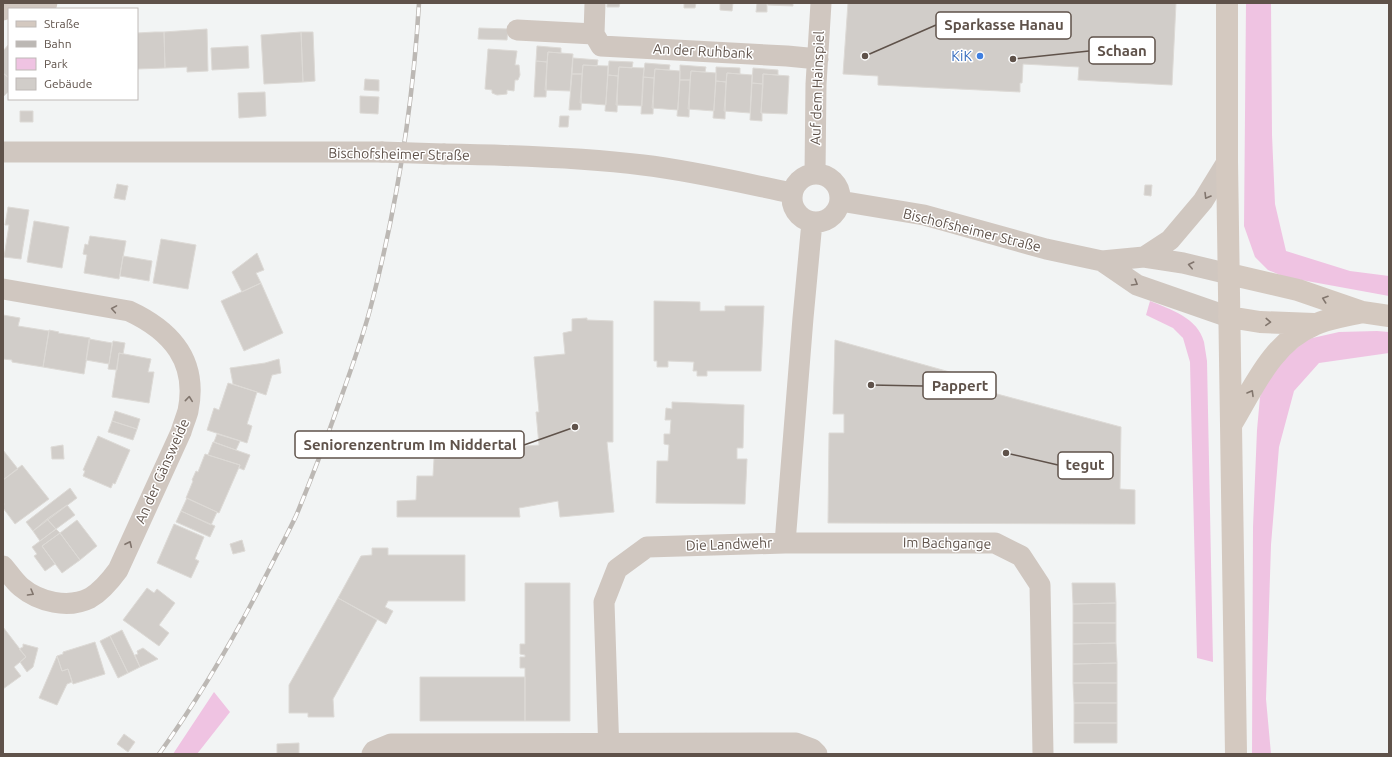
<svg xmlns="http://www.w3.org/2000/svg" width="1392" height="757" font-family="Ubuntu,sans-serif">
<rect width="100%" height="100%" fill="#f2f4f4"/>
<path fill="#efc3e2" d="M1246,3h25l1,132 3,69 11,47 64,20 39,5v20l-104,-19 -17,-7 -13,-13 -11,-31z
M1150,301c20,8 48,17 54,41 1,6 2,13 3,19l6,301 -16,-4 -7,-296 -7,-24 -10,-10 -27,-13z
M1377,331l12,1v21l-70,10 -25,28 -15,56 -8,98 -5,154 5,55h-19l1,-227 4,-97 3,-33 11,-28 37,-30 31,-7z
M214,692l16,20 -33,42h-24z"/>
<path fill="#d1cdc9" stroke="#dddad6" d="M607,3h13l-1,4h-12z
M684,3h12l-1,5h-11z
M720,3h13l-1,8 -12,-1z
M757,3h10v9h-11z
M767,3h26v3l-25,-1z
M848,3h328l-4,82 -94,-5 1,-13 -56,-3 -1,19h-2v9l-142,-7v-9l-35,-2z
M479,28l29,1 -1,11 -29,-1z
M207,29l1,42 -21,1v-5l-22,1 -1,-36z
M155,32h9l1,36 -28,1v-36z
M301,32l2,50 -39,2 -3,-49z
M301,32h12l2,49 -12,1z
M9,44v34l-6,-5v-22z
M248,46l1,22 -37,2 -1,-22z
M537,46l24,2v5l-13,-1 -1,10 -11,-1z
M488,49l29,2 -2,14h4l1,10 -2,5h-3l-1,11 -7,-1v4l-10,1 -5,-2v-3l-7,-1z
M548,52l25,2 -3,37 -25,-1z
M573,58l25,2 -1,6 -14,-1 -1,9h-10z
M536,61l11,1 -1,35h-12z
M609,61l24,1 -1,6 -13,-1 -1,9 -10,-1z
M645,63l25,2 -1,5 -14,-1 -1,9 -11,-1z
M583,65l25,1 -2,39 -26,-2z
M680,65l26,2 -1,5 -14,-1 -1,9h-10z
M619,67l25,1 -2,38 -26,-1z
M716,67l24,1v6l-13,-1 -1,9 -10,-1z
M753,68l25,2v5l-15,-1v10l-11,-1z
M655,69l25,2 -2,39 -26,-2z
M691,71l25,2 -2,38 -26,-2z
M3,73l6,5v13l-6,6z
M727,73l25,2 -2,38 -26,-2z
M572,74h10l-1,36h-12z
M763,74l26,2 -2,38 -26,-1z
M608,75l10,1 -1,36 -12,-1z
M643,77l11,1 -1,36h-12z
M365,79l14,1v11l-15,-1z
M680,80h10l-1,37 -12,-1z
M716,81l10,1 -1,37 -12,-1z
M752,83l11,1 -2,29h1v8l-12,-1z
M265,92l1,24 -27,2 -1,-25z
M360,96l19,1 -1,17 -18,-1z
M20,111h13v11h-13z
M560,116h9l-1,11h-9z
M117,184l11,2 -3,14 -11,-2z
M1145,185h7l-1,11 -7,-1z
M8,207l21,3 -8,49 -17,-2 5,-32h-4z
M34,221l35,6 -7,41 -35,-6z
M90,236l36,5 -7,38 -35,-6 3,-18 -4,-1 2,-10 3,1z
M161,239l35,6 -8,44 -35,-6z
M257,253l7,17 -8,3 5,10 -19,9 -10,-20z
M123,256l29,5 -3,20 -29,-5z
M261,283l22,50 -39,18 -23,-50z
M654,301l46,1v9h25v-5h39l-3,65h-54v5h-10v-5h-4l1,-9 -26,-1v6h-11v-6h-3z
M3,315l17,3 -2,8 31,5 -6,36 -31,-5v-2l-9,-1z
M587,318v2l26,1v121h-6l7,70 -54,5 -2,-16 -39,7 1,9h-123v-16l19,-1 1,-24h16l1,-17 42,-1v-8l63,-5 -3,-33h3l-5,-55 31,-3 -2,-21 9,-2v-12z
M49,330l10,2 -1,1 32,5 -6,36 -41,-7z
M89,339l23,4 -3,21 -23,-4z
M835,340l147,41v9l139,37 -1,62 15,1v34l-307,-1 1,-90h15v-19h-11z
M113,341l12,2 -2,11 -4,-1 -2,17 -9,-1z
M119,353l32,6 -3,13h6l-5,31 -37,-6z
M279,359l2,14 -9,2 -6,20 -33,-11 -3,-16 35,-5z
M228,383l29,9 -10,32 5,2 -5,17 -40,-13 7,-22 5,2z
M672,402l72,3 -1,43h-6v11h10l-2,45 -89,-1 1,-42h11l1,-16 -5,-1v-10h6l1,-14h-6l1,-12 6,1z
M115,411l25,8 -3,10 -25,-8z
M112,421l25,8 -4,11 -25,-8z
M217,434l23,7 -4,9 -22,-8z
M98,436l32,14 -15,34 -2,-1 -2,5 -28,-12 2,-5 -2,-1z
M213,442l37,13 -6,15 -5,-2 1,-3 -32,-10z
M63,445l1,14h-12l-1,-12z
M3,450l15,19 -15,11z
M205,454l35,11 -21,48 -33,-15 7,-17 -1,-1 4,-9 2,1z
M22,465l27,34 -34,25 -12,-16 1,-4 -1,-2v-22z
M70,488l7,10 -44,33 -7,-9z
M187,498l30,14 -6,13 -30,-14z
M67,505l8,10 -19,14 -9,-10z
M181,511l34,15 -5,11 -34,-15z
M47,519l9,10 -16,12 -7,-10z
M77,520l20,26 -17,14 -20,-27z
M174,524l30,13 -9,22 4,2 -8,17 -34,-15z
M56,529l4,4 -18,13 13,18 -10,7 -11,-15 3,-2 -5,-7z
M60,533l20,27 -18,13 -20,-27z
M242,540l3,11 -12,3 -3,-10z
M372,548h16v7h77v46h-77l-3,6 8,4 -7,13 -48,-26 23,-42 11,-1z
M525,583h45v138h-45v-53h-5v-11h5v-2l-5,-1v-10h5z
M1072,583h43l1,20 -43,1z
M147,588l7,5 3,-4 18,14 -16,22 10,8 -10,13 -36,-26z
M338,598l39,22 -44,79 1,18h-26v-4h-19v-28z
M1116,603v20h-43v-19z
M1073,623h43v20l-43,1z
M3,627l23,30 -12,10 7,9 -18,13z
M122,630l18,37 -12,6 -18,-37z
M110,636l18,37 -10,5 -18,-37z
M95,642l10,32 -32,10 -5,-15 -6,2 -5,-15 6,-2v-2z
M1116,643l1,20 -44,1v-20z
M23,644l15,4 -5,19 -6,5 -7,-10 6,-5 -7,-8 4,-2z
M143,648l15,11 -18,8 -5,-12 3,-1 -1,-3z
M57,656l5,15 6,-2 4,13 -5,2 -10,21 -18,-7z
M1117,663v20h-44v-19z
M420,677h105v44h-105z
M1073,683h44v20h-43z
M1074,703h43v20h-43z
M1074,723h43v20h-43z
M124,734l11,8 -7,10 -11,-8z
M299,743v11h-22v-10z"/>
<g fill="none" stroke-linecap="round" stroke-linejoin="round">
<path stroke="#d0c7c0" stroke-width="21" d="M3,10l16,-6 28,-1
M517,30l77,4 7,12 186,10 31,3
M594,34l1,-31
M3,152h379
M444,154c66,1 133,3 199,11 51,6 100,18 149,28
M815,173l1,-89 5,-81
M792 198a24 24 0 1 1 48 0a24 24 0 1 1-48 0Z
M840,201l84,14 122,34 56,12 42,-4 39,6 46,11
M1144,257l26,-17 33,-39 24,-39
M1102,261l35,24 92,32
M3,289l126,22c43,20 69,51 59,100 -2,7 -5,14 -7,21l-63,138c-8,11 -16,21 -28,28 -22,11 -51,4 -69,-11 -7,-6 -12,-14 -18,-21
M785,543l18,-225 9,-96
M372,754l2,-3 17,-7 405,-1 16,6 5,5
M609,754l-5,-152 13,-33 30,-22 138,-4h210l26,13 19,29 3,169"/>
<path stroke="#d4c9c0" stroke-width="22" d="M1227,3v159l9,592
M1229,274l69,16 64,22 27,4
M1229,317l31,5 54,2
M1231,425c22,-36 41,-83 83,-100 14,-7 32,-9 48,-13"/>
<defs>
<path id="rail" d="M159,754c36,-50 68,-104 97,-159 13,-26 27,-52 40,-79 15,-36 29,-73 42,-110 12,-34 25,-68 34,-104 25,-97 41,-198 47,-299"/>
</defs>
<use href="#rail" stroke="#bcb8b4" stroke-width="4.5"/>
<use href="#rail" stroke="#fff" stroke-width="3" stroke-dasharray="9" stroke-linecap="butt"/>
<path stroke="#d0c7c0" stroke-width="21" d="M382,152l62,2"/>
</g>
<defs><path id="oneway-chevron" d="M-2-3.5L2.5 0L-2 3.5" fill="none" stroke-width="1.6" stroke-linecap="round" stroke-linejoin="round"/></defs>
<g stroke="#81756d">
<use href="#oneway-chevron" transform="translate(1207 196) rotate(121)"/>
<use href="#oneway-chevron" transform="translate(1191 265) rotate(-167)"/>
<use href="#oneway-chevron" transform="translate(1135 283) rotate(31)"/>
<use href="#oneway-chevron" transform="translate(114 309) rotate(-170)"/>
<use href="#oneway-chevron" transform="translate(189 399) rotate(-84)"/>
<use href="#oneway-chevron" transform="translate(129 544) rotate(-65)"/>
<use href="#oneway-chevron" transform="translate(31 593) rotate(30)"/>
</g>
<g stroke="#82766d">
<use href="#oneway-chevron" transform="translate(1325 299) rotate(-161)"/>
<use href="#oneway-chevron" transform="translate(1268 322) rotate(3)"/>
<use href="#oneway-chevron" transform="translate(1251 393) rotate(-60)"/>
</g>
<circle fill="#3f7fe0" stroke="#fff" stroke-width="1.5" cx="980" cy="56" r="4"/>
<g text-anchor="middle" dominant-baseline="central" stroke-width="3" stroke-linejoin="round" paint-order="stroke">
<g font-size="14" fill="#5f524a" stroke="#fff">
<text transform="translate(703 51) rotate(3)">An der Ruhbank</text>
<text transform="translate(817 88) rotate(-88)">Auf dem Hainspiel</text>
<text transform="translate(399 154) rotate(1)">Bischofsheimer Straße</text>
<text transform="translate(972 230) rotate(14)">Bischofsheimer Straße</text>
<text transform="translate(162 471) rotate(-66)">An der Gänsweide</text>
<text transform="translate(947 543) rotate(1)">Im Bachgange</text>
<text transform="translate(729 544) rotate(-2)">Die Landwehr</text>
</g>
<g font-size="14" fill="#366cbe" stroke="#fff" text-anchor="end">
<text x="972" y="56">KiK</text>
</g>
</g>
<path fill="none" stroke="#5f524a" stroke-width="1.5" d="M865 56L936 25M1013 59L1089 51M871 385L923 386M575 427L524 445M1006 453L1058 465"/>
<g fill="#5f524a" stroke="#fff" stroke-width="1.5">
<circle cx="865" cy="56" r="4"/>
<circle cx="1013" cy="59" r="4"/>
<circle cx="871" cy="385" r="4"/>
<circle cx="575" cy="427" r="4"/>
<circle cx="1006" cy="453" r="4"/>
</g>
<g fill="#fff" stroke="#5f524a" stroke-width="1.5">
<rect x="936" y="12" width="135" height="27" rx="4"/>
<rect x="1089" y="37" width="66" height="27" rx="4"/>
<rect x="923" y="372" width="73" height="27" rx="4"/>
<rect x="295" y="431" width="229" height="27" rx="4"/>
<rect x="1058" y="452" width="55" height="27" rx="4"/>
</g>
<g font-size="15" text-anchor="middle" font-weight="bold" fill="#5f524a">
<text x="1004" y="30">Sparkasse Hanau</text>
<text x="1122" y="56">Schaan</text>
<text x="960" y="391">Pappert</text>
<text x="410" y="450">Seniorenzentrum Im Niddertal</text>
<text x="1085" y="470">tegut</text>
</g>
<rect width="1392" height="757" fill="none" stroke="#5f524a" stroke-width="8"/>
<rect x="8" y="8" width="130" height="92" fill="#ffffff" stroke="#bfbab7"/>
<rect x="16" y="21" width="20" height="6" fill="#d4c9c0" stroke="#bfbab7"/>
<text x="44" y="28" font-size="12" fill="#5f524a">Straße</text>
<rect x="16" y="41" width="20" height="6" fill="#bcb8b4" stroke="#bfbab7"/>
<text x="44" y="48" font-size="12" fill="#5f524a">Bahn</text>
<rect x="16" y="58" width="20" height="12" fill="#efc3e2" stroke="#bfbab7"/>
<text x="44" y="68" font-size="12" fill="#5f524a">Park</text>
<rect x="16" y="78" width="20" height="12" fill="#d1cdc9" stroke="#bfbab7"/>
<text x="44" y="88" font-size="12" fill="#5f524a">Gebäude</text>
</svg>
